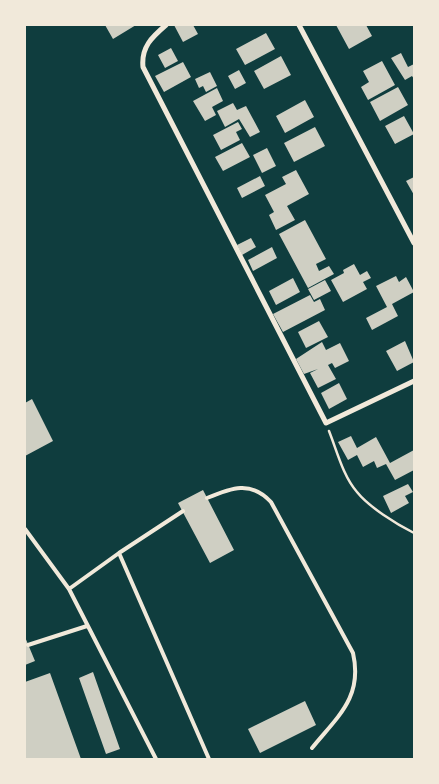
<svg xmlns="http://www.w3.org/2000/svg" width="439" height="784" font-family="Lora,serif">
<rect width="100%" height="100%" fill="#0f3d3e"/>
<path fill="#cfcfc3" d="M105,25h31l-23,14z
M174,25h19l5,9 -15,8z
M336,25h30l6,11 -23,13z
M266,33l9,16 -30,16 -9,-16z
M171,48l7,13 -13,7 -7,-13z
M401,53l7,14 6,-3v15l-2,-3 -7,4 -14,-22z
M281,56l10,19 -27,14 -10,-18z
M382,61l13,24 -27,15 -7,-13 8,-5 -6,-11z
M183,62l8,15 -27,15 -9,-16z
M239,70l7,13 -11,6 -7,-13z
M210,72l7,14 -11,6 -3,-6 -4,2 -4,-9z
M398,87l10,18 -28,16 -10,-19z
M217,88l6,13 -11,6 4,8 -11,6 -12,-20z
M305,100l9,17 -29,16 -9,-17z
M233,103l4,7 9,-4 14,26 -10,5 -11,-18 -14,8 -8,-16z
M404,116l10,18 -19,10 -10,-18z
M238,122l4,7 -6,3 4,8 -19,10 -8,-15z
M315,127l10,19 -31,16 -10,-19z
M242,143l8,14 -27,14 -8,-14z
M267,148l9,18 -14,7 -9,-18z
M296,170l13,24 -22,12 8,14 -19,10 -7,-15 5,-3 -9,-17 21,-11 -4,-7z
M260,176l5,10 -23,12 -5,-10z
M414,177v18l-8,-14z
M305,220l21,39 -10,5 3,7 10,-5 5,8 -26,14 -29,-54z
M251,238l5,9 -14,8 -5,-10z
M272,247l5,11 -24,13 -5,-11z
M354,264l6,11 7,-4 4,7 -8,4 4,7 -24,13 -12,-22 13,-7 -1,-3z
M396,276l3,6 7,-5 8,15 -22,12 6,12 -26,14 -6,-12 21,-11 -11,-21z
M293,278l7,14 -24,13 -7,-14z
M325,280l6,11 -17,9 -6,-11z
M310,295l4,7 6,-3 5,11 -42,22 -10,-18z
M319,321l9,16 -22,11 -8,-16z
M405,341l9,21 -17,9 -11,-20z
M322,342l4,8 14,-7 9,18 -14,7 -3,-5 -4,2 8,14 -18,9 -8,-15 8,-4 -14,5 -8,-15z
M339,383l8,16 -18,10 -8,-16z
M32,399l21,42 -28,15v-53z
M351,436l6,12 19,-11 14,26 24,-13v20l-19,10 -9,-16 -9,4 -3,-7 -11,6 -6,-12 -9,5 -10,-18z
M408,484l5,8 -8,4 4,7 -18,10 -8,-17z
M203,490l31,60 -24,13 -32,-60z
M25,637l10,24 -10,4z
M93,672l27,77 -14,5 -27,-76z
M50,673l31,86h-56v-77z
M305,701l11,24 -56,28 -12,-24z"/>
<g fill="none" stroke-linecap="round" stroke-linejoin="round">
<path stroke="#f1e9da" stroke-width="2.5" d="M329,431c8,20 14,45 28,61 12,15 39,32 57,41"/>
<path stroke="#f1e9da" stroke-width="4" d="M207,498c24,-10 44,-18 64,4l82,151c10,44 -15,63 -41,95
M25,529l44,60 87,170
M119,553l90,206
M69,589l50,-36 64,-42
M28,645l59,-19"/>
<path stroke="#f1e9da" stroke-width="5" d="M166,25c-14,12 -25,22 -23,42l183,356 88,-42
M299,25l115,218"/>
</g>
<rect width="439" height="784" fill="none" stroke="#f1e9da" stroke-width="52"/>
</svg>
